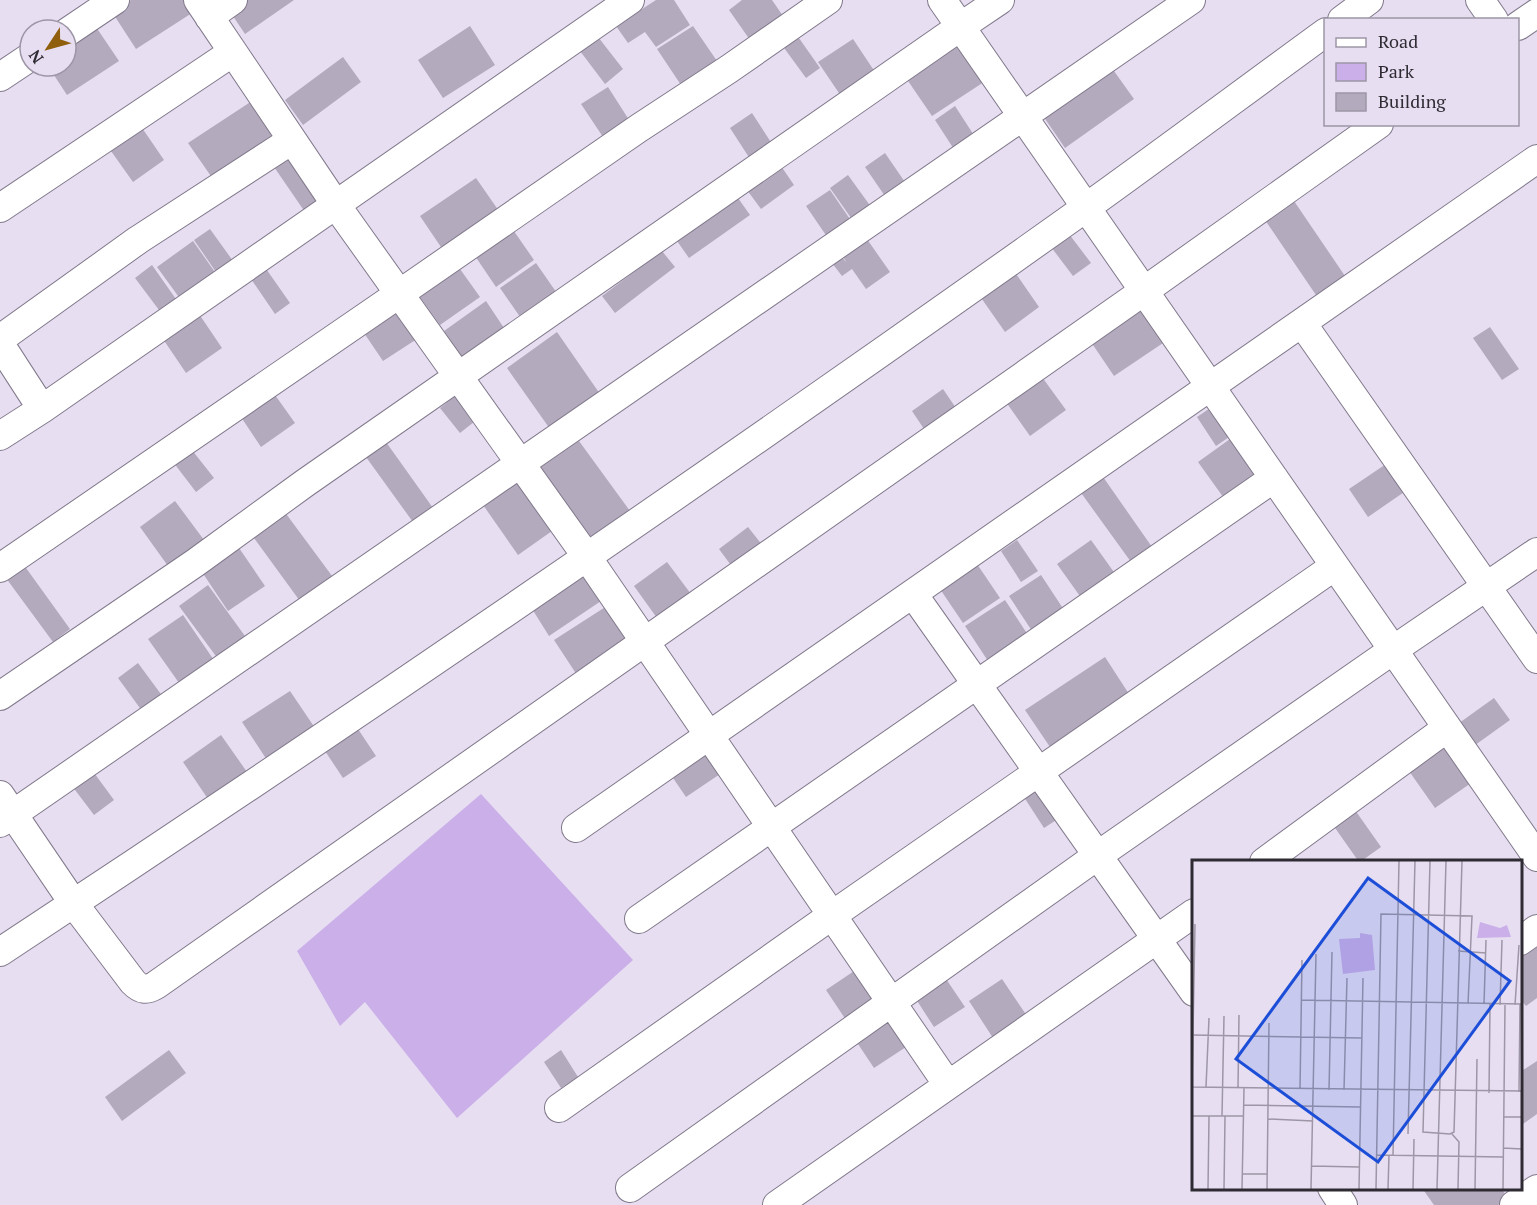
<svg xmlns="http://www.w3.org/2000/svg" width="1537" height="1205" font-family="'PT Serif',serif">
<rect width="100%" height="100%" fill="#e7def2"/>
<path fill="#caafe8" d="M481,794l152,166 -176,158 -92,-116 -25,24 -43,-75z"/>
<path fill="#b3aabd" d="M131,0h53l8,13 -56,36 -24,-37z
M237,0h57l-49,34 -18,-27z
M656,0h18l16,25 -34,22 -11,-15 -17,11 -12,-17z
M742,0h30l11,16 -33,24 -21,-30z
M94,24l25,37 -52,34 -19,-29h18v-24z
M470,26l25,39 -52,33 -25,-38z
M693,26l24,35 -36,24 -24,-36z
M794,31l26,37 -14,10 -27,-37z
M595,33l28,36 -18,15 -28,-37z
M853,39l24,36 -34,24 -25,-37z
M961,41l26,39 -55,36 -26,-38z
M343,57l18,25 -58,43 -18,-25z
M1109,64l25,35 -69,49 -24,-35z
M608,87l23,36 -26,17 -24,-36z
M255,99l26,39 -66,44 -27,-39z
M955,106l24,37 -20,14 -24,-37z
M752,113l24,37 -22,15 -24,-37z
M138,122l26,38 -31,22 -27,-38z
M289,152l35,52 -17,11 -35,-51z
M885,153l24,35 -20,14 -24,-35z
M781,166l13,19 -33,24 -14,-19z
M848,175l26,36 -18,14 -26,-37z
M476,178l25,36 -56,39 -25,-37z
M830,190l26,38 -24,16 -26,-38z
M738,198l12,17 -61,43 -12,-17z
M1294,201l51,75 -29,19 -51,-75z
M509,224l25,36 -38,27 -25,-37z
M1063,226l28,37 -18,13 -28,-37z
M210,229l23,32 -17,11 -22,-32z
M862,232l28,40 -24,17 -14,-20 -10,7 -10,-13 9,-7 6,7 -9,-14z
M193,241l24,34 -36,25 -24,-33z
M662,251l13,16 -60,46 -13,-17z
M455,262l25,35 -40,28 -25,-35z
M262,263l28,40 -15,11 -28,-41z
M536,263l25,36 -36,25 -25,-36z
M152,265l26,37 -16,12 -27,-36z
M1012,268l27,39 -34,25 -28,-40z
M486,301l24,36 -42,29 -24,-35z
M1144,302l25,37 -55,37 -25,-37z
M398,305l22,32 -37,24 -21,-31z
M197,311l25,37 -36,25 -25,-37z
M1490,327l29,42 -17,11 -29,-42z
M557,332l43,62 -50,35 -43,-61z
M1042,377l24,33 -36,26 -24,-34z
M270,388l25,35 -34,24 -24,-36z
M943,389l15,22 -32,21 -14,-21z
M459,393l20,25 -19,15 -20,-25z
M1216,404l19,29 -19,13 -19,-29z
M1237,434l28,38 -39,29 -28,-39z
M579,441l51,70 -39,28 -51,-71z
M386,442l52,73 -20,14 -52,-72z
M188,445l26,33 -18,14 -26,-34z
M1392,460l18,28 -42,29 -19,-28z
M522,473l37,53 -41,29 -37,-53z
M1101,474l51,73 -21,15 -52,-72z
M175,501l29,39 -36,26 -28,-39z
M284,511l54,73 -33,24 -54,-74z
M748,527l15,19 -30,22 -14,-19z
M1017,540l21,31 -17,11 -20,-31z
M1091,540l25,35 -34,24 -25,-35z
M237,545l28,41 -37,25 -28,-42z
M21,561l49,68 -17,13 -50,-68z
M667,562l24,32 -34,24 -23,-32z
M977,564l23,34 -37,25 -23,-34z
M583,568l21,31 -55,37 -20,-32z
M1041,575l25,38 -32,21 -25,-38z
M208,585l42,58 -29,20 -42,-57z
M1005,600l23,35 -40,26 -23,-35z
M610,604l22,34 -55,37 -23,-35z
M183,615l35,51 -34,24 -36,-51z
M1105,657l24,37 -79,53 -25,-37z
M138,663l28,38 -21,14 -27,-37z
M290,691l25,37 -48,32 -25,-38z
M1494,698l16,22 -39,28 -16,-22z
M354,723l22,33 -33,22 -22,-33z
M221,735l26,37 -39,27 -25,-37z
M1447,744l27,37 -39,27 -26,-37z
M708,750l15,22 -37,25 -15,-22z
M89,766l25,34 -20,15 -25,-33z
M1040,778l24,37 -20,13 -24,-37z
M1355,810l26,37 -21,15h-1l-26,-37z
M1537,945v53l-11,8 -6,-7v-42z
M860,967l20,31 -34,22 -20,-30z
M942,973l23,34 -31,20 -22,-34z
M1002,979l25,37 -34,22 -24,-37z
M889,1014l20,31 -35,23 -20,-30z
M169,1050l17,23 -64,48 -17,-24z
M561,1050l17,27 -17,11 -17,-26z
M1537,1061v53l-17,12v-54z
M1422,1188h79l7,10 -10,7h-64z"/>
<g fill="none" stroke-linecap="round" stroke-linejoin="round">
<defs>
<path id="minor" d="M198,0l138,205 251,352 361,528
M942,0l595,857
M1480,0l14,20
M209,17l24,-17
M1342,20l27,-20
M1518,26l19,-13
M66,33l49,-33
M0,77l30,-20
M0,208l233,-156
M1302,323l235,336
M0,339l138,-99 154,-100
M0,344l42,65
M0,436l42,-27 588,-409
M0,568l399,-274 240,-166 90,-59 99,-69
M913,594l281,398
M0,696l195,-133 110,-80 655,-456 40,-27
M0,795l74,109 59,78c8,8 13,9 23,3l988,-694 235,-167
M0,823l1191,-823
M576,828l961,-669
M1264,862l183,-134
M639,919l635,-441
M1520,941l17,-12
M0,952c366,-241 727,-489 1084,-743 81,-58 161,-118 242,-177
M559,1108l272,-192 504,-350
M630,1188l467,-332 296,-206 144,-98
M1332,1188l11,17
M777,1205l417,-292
M1514,1205l23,-16"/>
</defs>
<use href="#minor" stroke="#81798b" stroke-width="30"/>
<use href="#minor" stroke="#fff" stroke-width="28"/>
</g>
<g transform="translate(1192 860)">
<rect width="330" height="330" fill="#e7def2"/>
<path d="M288,62l20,6 7,-3 4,12 -34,1zM168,73l12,2 3,35 -32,4 -4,-35 21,-1z" fill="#caafe8"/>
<path fill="none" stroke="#9d96a6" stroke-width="1.5" d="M238,1l-7,271 27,2 4,-2 8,-271M266,91l28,2M109,140l221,4M292,144l2,-64M308,145l2,-65M323,145l4,-60M0,175l170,3M0,227l330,4M0,227l3,-163M14,227l3,-69M46,228l1,-73M108,229l2,-129M137,230l3,-138M152,230l3,-112M327,232l1,-88M297,233l1,-89M52,245l116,2M0,256h52M30,256l2,-100M311,257h19M76,259l45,2M216,274l7,-273M260,274l7,8 -1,47M311,288l19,1M185,295l126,2M201,296l6,-295M120,306l47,1M51,314h24M16,329l1,-73M32,329l1,-73M50,329l2,-101M75,329l2,-166M119,329l5,-235M167,329l4,-211M184,329l5,-275 91,2 -4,88M196,329l1,-34M221,329l1,-50M245,329l9,-328M283,329l2,-130M311,329l2,-184"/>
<path fill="#1d4ed8" fill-opacity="0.15" stroke="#1d4ed8" stroke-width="3" d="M176,18l142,103 -132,181 -142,-103z"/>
<rect width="330" height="330" fill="none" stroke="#2e2b33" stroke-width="3"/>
</g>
<rect x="1324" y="18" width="195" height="108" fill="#e7def2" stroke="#9d96a6" stroke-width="1.5"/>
<rect x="1336" y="38" width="30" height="9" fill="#ffffff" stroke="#9d96a6" stroke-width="1.5"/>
<text x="1378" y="48" font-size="18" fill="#2e2b33">Road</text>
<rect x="1336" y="63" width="30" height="18" fill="#caafe8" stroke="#9d96a6" stroke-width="1.5"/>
<text x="1378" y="78" font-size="18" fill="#2e2b33">Park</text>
<rect x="1336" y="93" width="30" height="18" fill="#b3aabd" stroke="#9d96a6" stroke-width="1.5"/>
<text x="1378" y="108" font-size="18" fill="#2e2b33">Building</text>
<g transform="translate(48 48) rotate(234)"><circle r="28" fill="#e7def2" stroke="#9d96a6" stroke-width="1.5"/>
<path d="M0-4.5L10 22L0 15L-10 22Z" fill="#905f0d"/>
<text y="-9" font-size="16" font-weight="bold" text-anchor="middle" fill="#2e2b33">N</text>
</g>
</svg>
